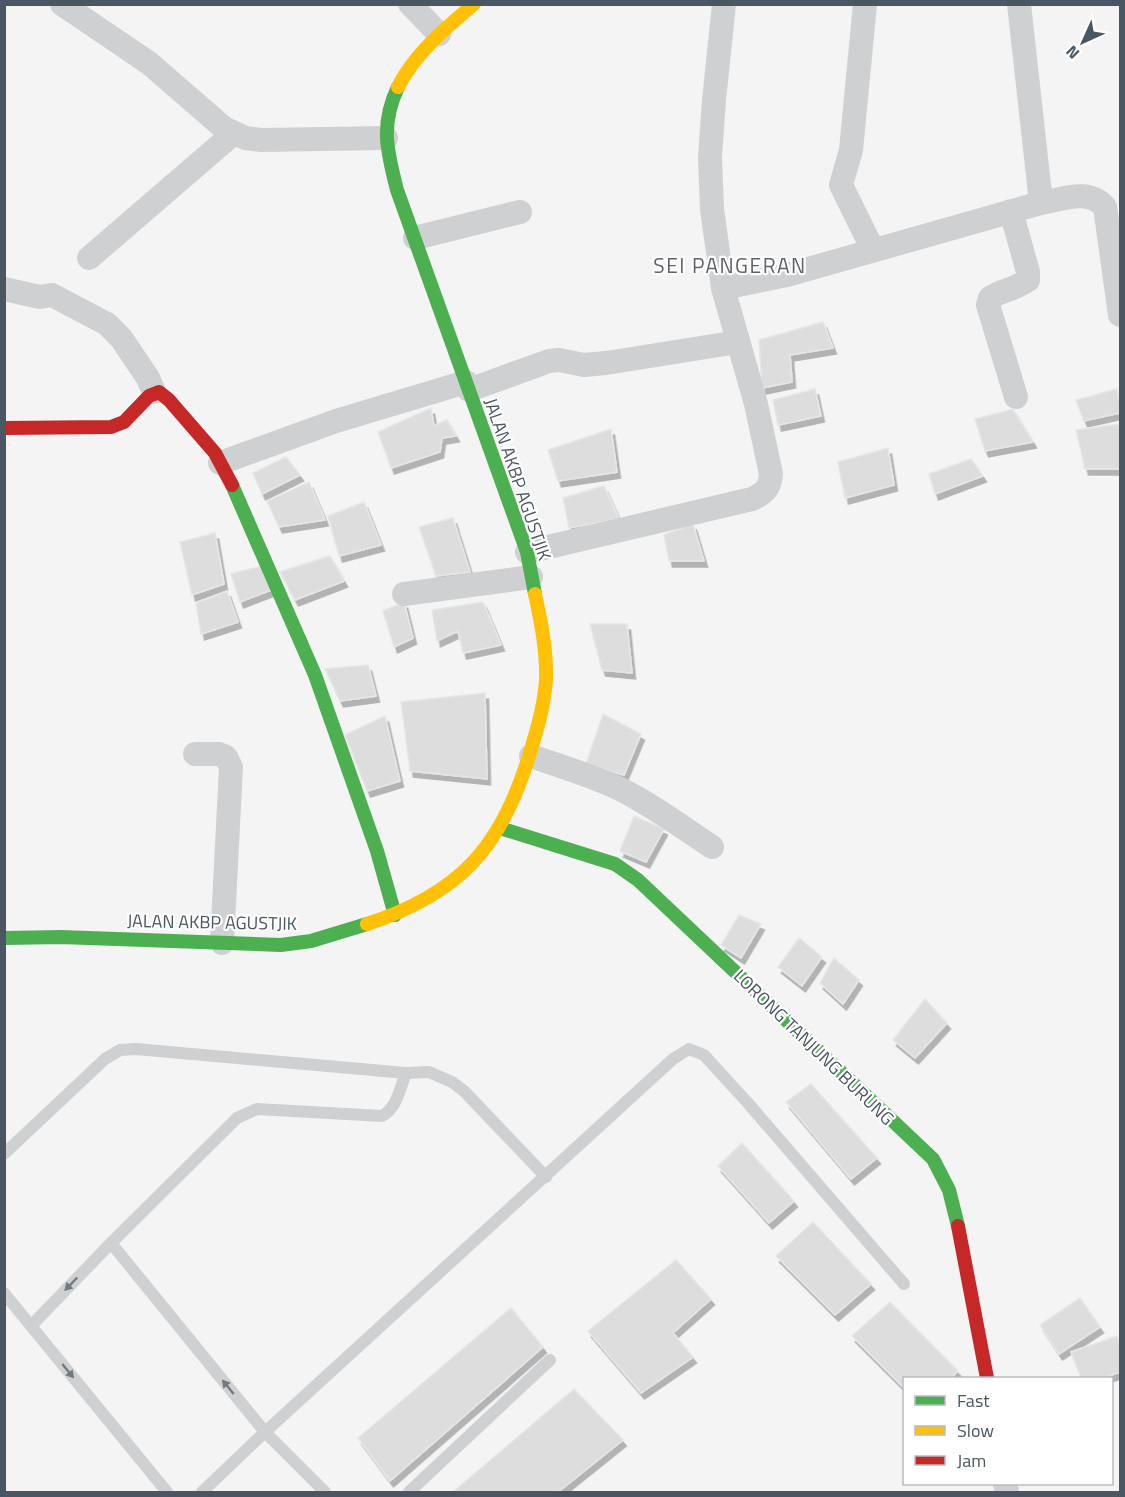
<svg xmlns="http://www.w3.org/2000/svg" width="1125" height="1497" font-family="'Titillium Web',sans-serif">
<defs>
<filter id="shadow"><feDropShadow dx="3.5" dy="6" stdDeviation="0" flood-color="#0004"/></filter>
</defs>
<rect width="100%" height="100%" fill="#f4f4f4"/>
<path fill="#ddddde" stroke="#e5e6e7" stroke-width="1.5" filter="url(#shadow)" d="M823,322l10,26 -43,7 2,27 -30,6 -3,-48z
M815,389l6,27 -43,9 -5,-25z
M1117,389l3,14v10l-36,8 -8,-21z
M431,408l3,18 13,-6 9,16 -14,2 -2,14 -49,16 -13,-36z
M1013,409l20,33 -48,9 -10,-32z
M1120,424v45h-35l-9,-39z
M611,429l6,43 -59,9 -10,-31z
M888,448l6,37 -49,13 -7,-36z
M286,457l14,18 -38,19 -9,-21z
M971,459l12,17 -48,18 -6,-20z
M309,482l16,38 -46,7 -12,-26z
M604,486l15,33 -50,9 -6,-30z
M364,502l17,43 -42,11 -11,-40z
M453,518l17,54 -34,4 -17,-49z
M693,524l11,37h-35l-5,-26z
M215,533l9,51 -32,11 -12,-53z
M330,556l14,25 -49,19 -15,-28z
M262,566l9,24 -31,12 -9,-28z
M227,591l11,31 -37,12 -5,-31z
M404,602l9,36 -19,9 -11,-36z
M483,602l18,43 -38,8 -5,-22 -21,10 -5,-31z
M590,624h37l5,49 -30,-3z
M368,665l8,31 -36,5 -15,-32z
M485,693l2,86 -77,-8 -9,-69z
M603,714l38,20 -17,41 -38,-11z
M385,716l15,65 -33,10 -22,-56z
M634,816l30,13 -18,33 -26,-11z
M739,915l22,9 -20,34 -20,-13z
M799,938l23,19 -20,29 -24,-19z
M834,958l25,22 -16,24 -23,-21z
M925,999l22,24 -32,35 -22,-18z
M811,1084l66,74 -26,21 -65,-77z
M742,1143l52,58 -25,22 -51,-57z
M813,1222l58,62 -36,31 -59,-59z
M676,1260l35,39 -38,34 20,24 -52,36 -53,-62z
M1080,1298l20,29 -41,27 -19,-29z
M890,1302l68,69 -7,7h-47v10l-52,-52z
M511,1308l32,39 -153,134 -32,-43z
M1117,1336l3,9v27l-17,6h-22l-10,-26z
M574,1389l49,51 -65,52h-105z"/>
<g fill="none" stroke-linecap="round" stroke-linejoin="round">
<path stroke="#ced0d2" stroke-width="12" d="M4,1154l101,-95 15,-9 16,-1 270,24 23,-1 23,10 12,9 82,86
M111,1243l154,189 60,60
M4,1293l163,199
M31,1326l80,-83 126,-125 20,-9 125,7c15,-8 18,-28 24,-43
M202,1492l63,-60 408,-373 16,-10 15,6 43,47 157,182
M409,1492l141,-132"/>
<path stroke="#ced0d2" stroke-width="24" d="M62,4l87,59 75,65 21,10 16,2 125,-2
M410,4l29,30
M865,4l-14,146 -10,35 32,65
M1019,4l22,199
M1011,211l17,61v8c-12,9 -26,10 -38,18l-2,7 28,92
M415,238l105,-26
M89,258l145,-125
M723,288l64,-13 254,-72c22,-4 48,-15 64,4l15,108
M4,289l36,8 12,-2 55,29 14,14 27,40 6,14
M469,390l80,-29 10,-1 25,5 22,-2 132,-21
M220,463l116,-42 130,-39
M527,552l225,-53c13,-6 18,-11 19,-25l-15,-70 -33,-116 -11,-79 -2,-52 4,-57 10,-96
M404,594l127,-17
M195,754h24l7,3 5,10 -9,176
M531,756c29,10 59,19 87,32 33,16 64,39 94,59
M1005,1484l2,8"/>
<path stroke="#4caf50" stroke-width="14" d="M398,87c-18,38 -11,64 -1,103l130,362 8,42
M232,485l83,190 62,176 18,64
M500,828l115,36 23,16 295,279 16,31 9,36
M4,938l57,-1 220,8 30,-4 56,-17"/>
<path stroke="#ffc107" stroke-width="14" d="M398,87c17,-34 48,-59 76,-83
M367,924c92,-30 134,-76 162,-168 8,-26 15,-49 17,-76 1,-29 -5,-58 -11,-86"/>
<path stroke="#c62828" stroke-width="14" d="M4,428l107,-1 13,-5 25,-26 10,-4 10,8 46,53 17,32
M958,1226l29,152"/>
</g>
<defs><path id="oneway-solid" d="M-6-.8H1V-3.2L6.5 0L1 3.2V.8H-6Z" transform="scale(1.5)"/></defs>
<g fill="#727b83">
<use href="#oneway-solid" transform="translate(71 1284) rotate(134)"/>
<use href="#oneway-solid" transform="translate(68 1371) rotate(51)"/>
<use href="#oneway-solid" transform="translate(228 1387) rotate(-129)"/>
</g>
<g text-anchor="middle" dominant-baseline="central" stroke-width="4.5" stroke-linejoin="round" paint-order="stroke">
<g font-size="18" fill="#4a5661" stroke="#fff">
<text transform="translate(518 479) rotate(71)">JALAN AKBP AGUSTJIK</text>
<text transform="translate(212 922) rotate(1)">JALAN AKBP AGUSTJIK</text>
<text transform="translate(814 1047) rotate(44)">LORONG TANJUNG BURUNG</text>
</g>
<g font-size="21" letter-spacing="1.5" fill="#5f6368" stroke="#fff">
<text x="730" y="265">SEI PANGERAN</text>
</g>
</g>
<rect width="1125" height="1497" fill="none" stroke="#4a5661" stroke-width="12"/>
<rect x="903" y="1377" width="210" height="108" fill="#ffffff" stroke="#b7bbc0" stroke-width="1.5"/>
<rect x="915" y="1396" width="30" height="9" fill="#4caf50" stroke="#b7bbc0" stroke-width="1.5"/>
<text x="957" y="1407" font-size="18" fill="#4a5661">Fast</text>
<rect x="915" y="1426" width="30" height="9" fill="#ffc107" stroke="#b7bbc0" stroke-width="1.5"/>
<text x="957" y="1437" font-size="18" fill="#4a5661">Slow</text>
<rect x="915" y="1456" width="30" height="9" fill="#c62828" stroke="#b7bbc0" stroke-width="1.5"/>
<text x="957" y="1467" font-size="18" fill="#4a5661">Jam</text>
<g transform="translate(1083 42) rotate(225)" stroke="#ffffff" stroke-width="4.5" paint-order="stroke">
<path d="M0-4.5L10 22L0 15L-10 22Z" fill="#4a5661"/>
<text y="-9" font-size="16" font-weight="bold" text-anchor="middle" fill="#4a5661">N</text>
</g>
</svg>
